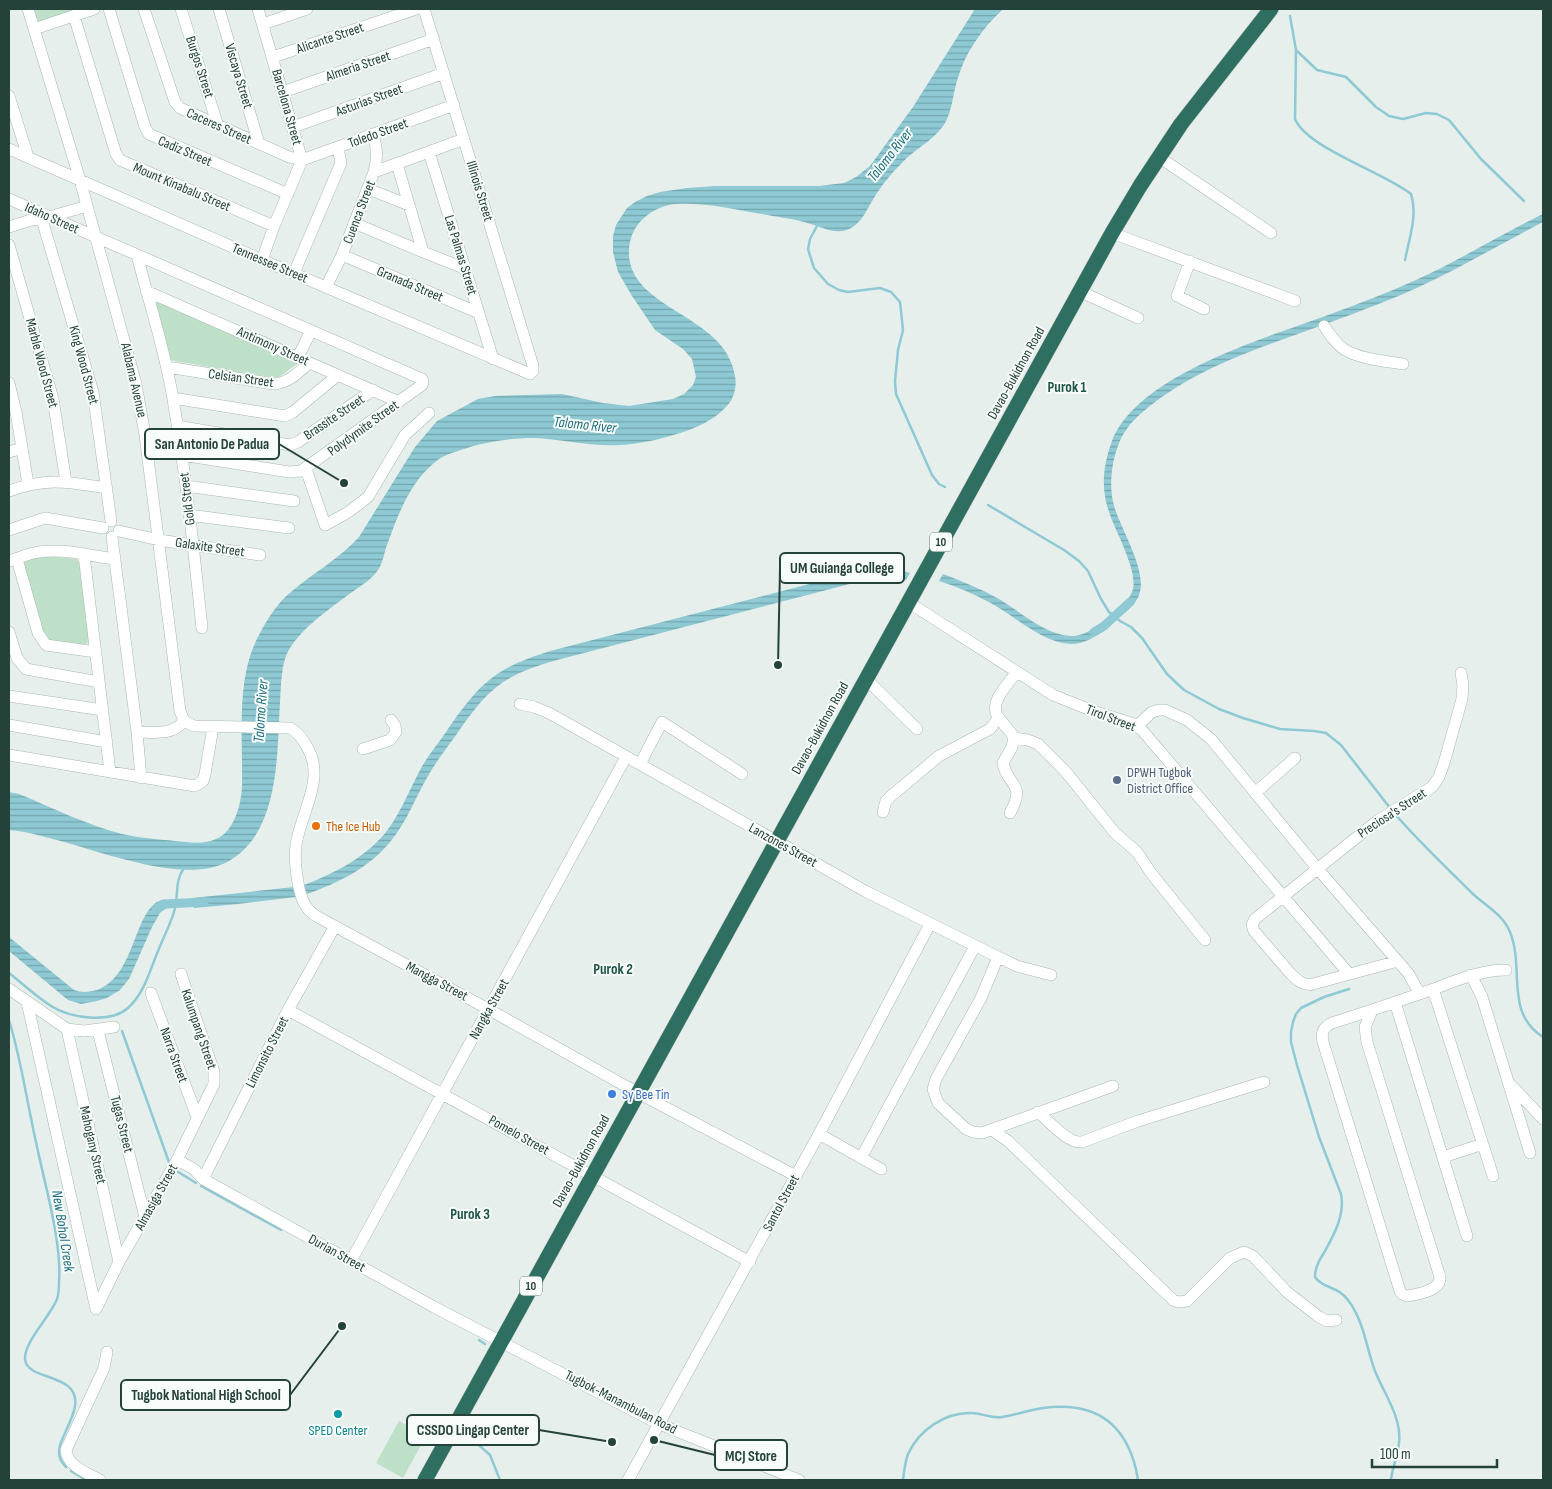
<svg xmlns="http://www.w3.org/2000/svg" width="1552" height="1489" font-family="'Sofia Sans Condensed',sans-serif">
<defs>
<pattern id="water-rules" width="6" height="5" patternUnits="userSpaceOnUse" patternTransform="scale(1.25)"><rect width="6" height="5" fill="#8ec9d4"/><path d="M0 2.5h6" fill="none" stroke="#74a5ad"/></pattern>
</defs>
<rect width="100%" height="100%" fill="#e6efeb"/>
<path fill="#bfe0c8" d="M34,9h43l-39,13z
M152,298l146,65 -19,14 -7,1 -102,-18z
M46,556l30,3 4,4 10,76 -4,5 -6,1 -29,-3 -10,-11 -17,-68 6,-4z
M399,1421l27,15 -23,42 -27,-15z"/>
<path fill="url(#water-rules)" d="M975,9h28c-21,20 -38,43 -46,72 -4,13 -5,30 -12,42 -10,17 -31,26 -44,41 -10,10 -20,22 -27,34 -6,9 -11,22 -20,28 -15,12 -34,0 -50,-4 -13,-4 -28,-5 -42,-8 -28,-5 -59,-12 -87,-10 -11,1 -22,6 -31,14 -9,8 -14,18 -15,31 -4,61 97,64 106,127 2,12 -1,23 -10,32 -11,12 -29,20 -45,25 -19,6 -40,11 -60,12 -29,2 -58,-6 -86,-7 -21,0 -41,3 -61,8 -13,5 -28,7 -39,17 -25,21 -36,52 -47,82 -3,8 -4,18 -9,25 -6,9 -17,16 -26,22 -21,16 -59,41 -67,67 -4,13 -4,29 -5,43 -3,51 0,130 -51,159 -53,30 -160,-26 -220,-31v-38l10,2c34,14 68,31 103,40 17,4 35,5 53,7 13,1 29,4 41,-2 18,-7 25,-34 26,-52 1,-46 -6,-104 14,-146 9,-18 19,-36 35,-49 22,-19 48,-33 68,-55l56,-90 22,-26 41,-22 17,-3 67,-2 41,9 26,3 44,-7 11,-5 9,-9 3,-8 -4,-18 -9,-10 -28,-19 -23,-34 -14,-24 -5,-20v-16l3,-11 11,-17 8,-6 12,-6 13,-4 27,-4 28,-2h104l25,-3 12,-6 14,-11 43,-59z
M1543,214v8c-41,21 -81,45 -124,65 -29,13 -58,24 -88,35 -59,22 -119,39 -172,77 -17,13 -34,26 -41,47 -7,18 -9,42 -4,60 7,23 32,63 26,86 -2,9 -9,15 -15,21l-5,-6c5,-5 11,-10 13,-18 5,-24 -25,-67 -28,-93 -3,-16 0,-36 6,-52 22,-68 156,-106 217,-129 30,-11 59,-22 88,-35 44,-20 84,-45 127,-66z
M894,569l16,4 -5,8 -16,-2 -28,2 -304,79c-57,16 -70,30 -103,78 -9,12 -18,24 -26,38 -13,22 -21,46 -38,66 -21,26 -52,41 -83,52l-3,-9c29,-11 56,-25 77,-47 17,-19 26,-43 38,-66 7,-14 18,-27 27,-40 34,-50 50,-65 108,-82l275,-71 30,-8z
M943,574c19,7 38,15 56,25 22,13 45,35 71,37 12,1 22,-7 32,-13l5,6c-11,7 -22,15 -36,15 -27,-1 -52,-24 -75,-38 -18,-10 -37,-19 -57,-25z
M294,887l2,10 -58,7 -44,4 -1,-10z
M165,899v10l-5,4 -8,14 -23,52 -9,11 -13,8 -10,3 -16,3 -13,-4 -59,-49v-14l65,53c8,3 15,2 23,0 41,-15 36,-86 68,-91z"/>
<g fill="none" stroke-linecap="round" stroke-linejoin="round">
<path stroke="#8ec9d4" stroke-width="2.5" d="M1290,16l6,34 -1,69c12,29 88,53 116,75 7,21 -2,45 -6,66
M1296,50l21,20 29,7 30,30 13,9 14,3 23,-6 11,1 12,6 32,39 43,42
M817,226l-7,13 -2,10 6,19 14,16 11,6 9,2 32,-4 11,4 9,10 3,28 -5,20 -3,31 1,13 36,81 7,9 6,3
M988,505l76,45 15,11 9,10 13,28 8,13 11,9 11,6 11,11 25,36 17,16 35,19 24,9 37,11 34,2 12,2 15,12 49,63
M1395,814c24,28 52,54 78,80 13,12 30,21 37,38 15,37 -6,80 33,105
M9,973c14,11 28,24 42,33 19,12 59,18 77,2 16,-14 22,-38 30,-57 5,-13 12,-26 16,-39 5,-16 0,-30 10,-44
M1349,989l-25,8 -23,11 -5,6 -3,8 -2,10v10l6,23 22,72 22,57c4,20 -6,39 -16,57 -5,8 -10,16 -10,26 8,12 23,9 33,23 16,21 18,47 27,71 9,23 27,46 24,72 -1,13 -7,25 -8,37
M9,1020c12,39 18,82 27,122 8,40 26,99 23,139 0,5 0,13 -2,18 -7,18 -33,43 -32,60 2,23 55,13 50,47 -2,13 -11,27 -15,39 -2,9 -1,15 6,22
M122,1031l48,134
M175,1170l21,13
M201,1186l80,44
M479,1340l6,4
M472,1439l18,16 10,25
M71,1471l15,9
M903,1480c1,-8 2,-18 5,-26 11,-24 37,-42 64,-41 10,0 19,6 30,4 13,-2 27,-7 41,-9 44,-6 77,8 91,54 2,6 3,12 4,18"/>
<path stroke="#8ec9d4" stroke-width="9" d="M1094,632l10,-6 26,-24
M156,909l9,-5 39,-2"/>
<defs>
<path id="minor" d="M28,9l52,171 56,204 9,51 35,276 4,10 10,5 96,2c8,4 12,10 16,17 21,33 -5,66 -10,100 -2,15 0,28 3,43 3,12 6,21 17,28l172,93 150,84 158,83
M109,9l36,118 4,7 139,60
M144,9l31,93 5,6 109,49 13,3 152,-55
M181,9l37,117
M219,9l40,135
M258,9l44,151 -28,66 -12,34
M74,16l42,138 4,6 154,66
M263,24l44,-15
M34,29l60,-20
M273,57l143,-48
M283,92l151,-53
M9,96l19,61
M293,127l151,-54
M9,149l253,111 268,114 3,-3v-5l-109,-357
M429,152l64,207
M1159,157l112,76
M397,164l26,88
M374,172l90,-33
M368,189l41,16
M9,199l413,180 1,3 -1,3 -121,86 -12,1 -107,-17
M40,213l53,179 18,129
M354,223l69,29 43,17
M9,227l22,-7 11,-1 45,-13
M1112,233l183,68
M9,245l44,154 13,83
M137,255c12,47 28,95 36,144 13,76 21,153 29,229
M342,255l137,58
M1190,261l-13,35 27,13
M294,273l47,-110 -3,-16
M326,287l16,-32 32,-83c4,-14 3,-24 -1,-38
M146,291l253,111
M1079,291l59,27
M1324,326c6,9 12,18 21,24 16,9 40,11 58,14
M298,357l13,-26
M167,367l107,17c15,-1 25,-12 35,-21
M9,383l7,29 12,72
M173,398l112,18 8,-4 45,-37
M177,426l113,19 8,-3 75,-52
M9,452l13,-4
M306,469l19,56 22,-12 21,-16 37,-62 24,-22
M186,486l108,15
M9,491c39,-14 58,-9 98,-3
M189,515l100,13
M9,530l36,-12 58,10
M119,531l40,9 101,15
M112,537l25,195 4,46
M84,555l26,217
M17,559l21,74 8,12 50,7
M9,561c10,-3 20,-8 30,-9 24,-4 52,4 76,7
M908,602l145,93 40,16 38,12 11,7 207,244
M9,632l8,26 9,11 73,13
M866,679l51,50
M9,696l94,14
M520,704l14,3 15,6 316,178 133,66 19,9 34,9
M9,725l98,17
M1137,726l15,-14 7,-2h6l22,10 24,19 106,129 91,105 12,21
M137,732c18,0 35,4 47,-11
M1014,738l14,2 10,4 28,28 49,61 22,19 14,21 54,67
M363,749l27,-9 6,-8 -1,-6 -4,-6
M9,755l186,31 8,-5 2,-7 8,-47
M640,764l22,-42 80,52
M1255,793l40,-35
M883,812l3,-11 5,-5 48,-40 51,-27 6,-8 2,-4
M1010,813c17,-31 -3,-26 -7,-50l9,-16 2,-9c-4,-9 -13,-15 -17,-23 -7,-14 11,-31 19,-42
M998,957l-17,41 -45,81 -3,10 5,14 28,26 7,3 9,1 131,-47
M1398,961l-85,23c-10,2 -16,-4 -23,-11l-36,-42 -2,-6 3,-6 122,-98 55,-34 7,-10 5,-14 18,-64 1,-14 -2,-12
M1471,975l11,22 48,156
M9,989l58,40 17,2 30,-4
M1433,989l60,187
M151,993l46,124
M27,1002l69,307
M1395,1002l72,234
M288,1010l462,252
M1372,1011l-7,16 2,15 73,235c1,14 -22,17 -33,19l-5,-2 -2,-3 -77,-249c-2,-9 0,-15 9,-19 32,-10 64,-21 96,-32 25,-9 51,-21 78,-21
M67,1029l52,233
M98,1031l47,186
M1510,1084l33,35
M1038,1112c11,9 30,32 44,30l56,-21 126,-39
M992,1130l16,11 165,159 5,2 9,-1 43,-43 14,-6 9,4 34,36 32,25 8,4 9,-1
M819,1134l62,35
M1443,1157l40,-13
M861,1158l114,-212
M177,1160l17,9 9,10 231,128 225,117 140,56
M203,1179l85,-169 47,-84
M351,1261l275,-504
M96,1309l23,-47 58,-102 37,-76v-12l-33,-98
M100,1480c-13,-7 -33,-14 -34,-30l38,-82 3,-16
M628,1480l191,-346 111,-210"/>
<path id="highway" d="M425,1480l687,-1247 28,-47 41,-62 90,-115"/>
</defs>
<use href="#minor" stroke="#a8b8b2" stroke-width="12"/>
<use href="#highway" stroke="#c2cac8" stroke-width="16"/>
<use href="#minor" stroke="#fff" stroke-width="11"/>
<use href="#highway" stroke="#2f6f62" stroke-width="15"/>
</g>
<circle fill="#5c6f8a" stroke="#f7fbf9" stroke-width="2" cx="1117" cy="780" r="5"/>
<circle fill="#e8710a" stroke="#f7fbf9" stroke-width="2" cx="316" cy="826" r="5"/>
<circle fill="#3f7fe0" stroke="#f7fbf9" stroke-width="2" cx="612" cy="1094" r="5"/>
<circle fill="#0f9aa8" stroke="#f7fbf9" stroke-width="2" cx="338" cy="1414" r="5"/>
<g text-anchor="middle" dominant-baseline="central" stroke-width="4" stroke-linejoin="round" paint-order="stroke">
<g fill="#f7fbf9" stroke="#637a73" stroke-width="1">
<rect x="930" y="532.5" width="22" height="19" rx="4"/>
<rect x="520" y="1276.5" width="22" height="19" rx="4"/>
</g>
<g font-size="12" font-weight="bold" fill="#24423a">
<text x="941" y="542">10</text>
<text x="531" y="1286">10</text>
</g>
<g font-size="14" fill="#24423a" stroke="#f7fbf9">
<text transform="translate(330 38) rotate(-19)">Alicante Street</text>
<text transform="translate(358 66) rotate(-19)">Almeria Street</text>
<text transform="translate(200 67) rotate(72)">Burgos Street</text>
<text transform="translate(239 76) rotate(73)">Viscaya Street</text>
<text transform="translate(369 100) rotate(-20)">Asturias Street</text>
<text transform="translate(287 107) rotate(74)">Barcelona Street</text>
<text transform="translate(219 126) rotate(24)">Caceres Street</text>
<text transform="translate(378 133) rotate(-20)">Toledo Street</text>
<text transform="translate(185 151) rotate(23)">Cadiz Street</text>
<text transform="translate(182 187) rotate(23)">Mount Kinabalu Street</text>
<text transform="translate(480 191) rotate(73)">Illinois Street</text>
<text transform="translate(359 212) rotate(-69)">Cuenca Street</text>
<text transform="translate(52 218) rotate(24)">Idaho Street</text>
<text transform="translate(461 255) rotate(73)">Las Palmas Street</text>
<text transform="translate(270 263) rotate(23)">Tennessee Street</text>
<text transform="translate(410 284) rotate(23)">Granada Street</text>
<text transform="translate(273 346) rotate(24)">Antimony Street</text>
<text transform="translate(42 363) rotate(75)">Marble Wood Street</text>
<text transform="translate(84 365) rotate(75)">King Wood Street</text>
<text transform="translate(1016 373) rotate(-61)">Davao-Bukidnon Road</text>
<text transform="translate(241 378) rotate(8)">Celsian Street</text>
<text transform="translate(134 380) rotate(77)">Alabama Avenue</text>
<text transform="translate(334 417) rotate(-34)">Brassite Street</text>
<text transform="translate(363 428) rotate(-36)">Polydymite Street</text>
<text transform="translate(187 499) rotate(-97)">Gold Street</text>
<text transform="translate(210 547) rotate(8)">Galaxite Street</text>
<text transform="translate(1111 718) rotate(21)">Tirol Street</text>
<text transform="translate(820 728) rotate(-61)">Davao-Bukidnon Road</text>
<text transform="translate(1392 813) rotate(-33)">Preciosa's Street</text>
<text transform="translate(783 845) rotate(29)">Lanzones Street</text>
<text transform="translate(437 981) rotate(28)">Mangga Street</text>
<text transform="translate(489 1009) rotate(-61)">Nangka Street</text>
<text transform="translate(199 1029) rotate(71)">Kalumpang Street</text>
<text transform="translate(267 1052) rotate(-63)">Limonsito Street</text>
<text transform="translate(174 1055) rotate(70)">Narra Street</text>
<text transform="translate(122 1124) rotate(76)">Tugas Street</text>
<text transform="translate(519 1135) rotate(29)">Pomelo Street</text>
<text transform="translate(93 1145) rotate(77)">Mahogany Street</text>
<text transform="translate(581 1161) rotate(-61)">Davao-Bukidnon Road</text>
<text transform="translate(156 1197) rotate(-61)">Almasiga Street</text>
<text transform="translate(781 1203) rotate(-62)">Santol Street</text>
<text transform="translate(337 1253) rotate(29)">Durian Street</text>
<text transform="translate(621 1402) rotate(27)">Tugbok-Manambulan Road</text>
</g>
<g font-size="14" fill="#4e5e75" stroke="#f7fbf9" text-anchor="start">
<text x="1127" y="772">DPWH Tugbok<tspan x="1127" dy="16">District Office</tspan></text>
</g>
<g font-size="14" fill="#c56008" stroke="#f7fbf9" text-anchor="start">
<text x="326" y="826">The Ice Hub</text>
</g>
<g font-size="14" fill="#366cbe" stroke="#f7fbf9" text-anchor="start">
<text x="622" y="1094">Sy Bee Tin</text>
</g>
<g font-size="14" fill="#0d838f" stroke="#f7fbf9">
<text x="338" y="1430">SPED Center</text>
</g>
<g font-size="15" font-style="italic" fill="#1c6f80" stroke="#f7fbf9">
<text transform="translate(890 155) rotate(-52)">Talomo River</text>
<text transform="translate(585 425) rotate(6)">Talomo River</text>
<text transform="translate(261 711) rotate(-86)">Talomo River</text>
<text transform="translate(63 1231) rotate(81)">New Bohol Creek</text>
</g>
<g font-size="15" font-weight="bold" fill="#1f5548" stroke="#f7fbf9">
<text x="1067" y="387">Purok 1</text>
<text x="613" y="969">Purok 2</text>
<text x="470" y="1214">Purok 3</text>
</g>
</g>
<path fill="none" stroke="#24423a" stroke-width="2" d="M344 483L279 444M778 665L780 568M342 1326L290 1395M612 1442L539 1430M654 1440L715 1455"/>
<g fill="#24423a" stroke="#f7fbf9" stroke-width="2">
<circle cx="344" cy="483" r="5"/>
<circle cx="778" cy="665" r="5"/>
<circle cx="342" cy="1326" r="5"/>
<circle cx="612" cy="1442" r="5"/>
<circle cx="654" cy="1440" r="5"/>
</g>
<g fill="#f7fbf9" stroke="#24423a" stroke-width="2">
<rect x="145" y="429" width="134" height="30" rx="5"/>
<rect x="780" y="553" width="124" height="30" rx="5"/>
<rect x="121" y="1380" width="169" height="30" rx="5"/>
<rect x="407" y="1415" width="132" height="30" rx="5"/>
<rect x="715" y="1440" width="72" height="30" rx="5"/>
</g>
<g font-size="15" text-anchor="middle" font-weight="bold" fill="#24423a">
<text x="212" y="449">San Antonio De Padua</text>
<text x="842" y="573">UM Guianga College</text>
<text x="206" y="1400">Tugbok National High School</text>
<text x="473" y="1435">CSSDO Lingap Center</text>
<text x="751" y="1461">MCJ Store</text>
</g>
<rect width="1552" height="1489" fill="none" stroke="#24423a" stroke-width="20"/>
<path d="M1372 1459v8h125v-8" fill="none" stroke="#24423a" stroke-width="2.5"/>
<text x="1380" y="1459" font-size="15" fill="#24423a" stroke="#f7fbf9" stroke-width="4" paint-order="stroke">100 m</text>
</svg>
